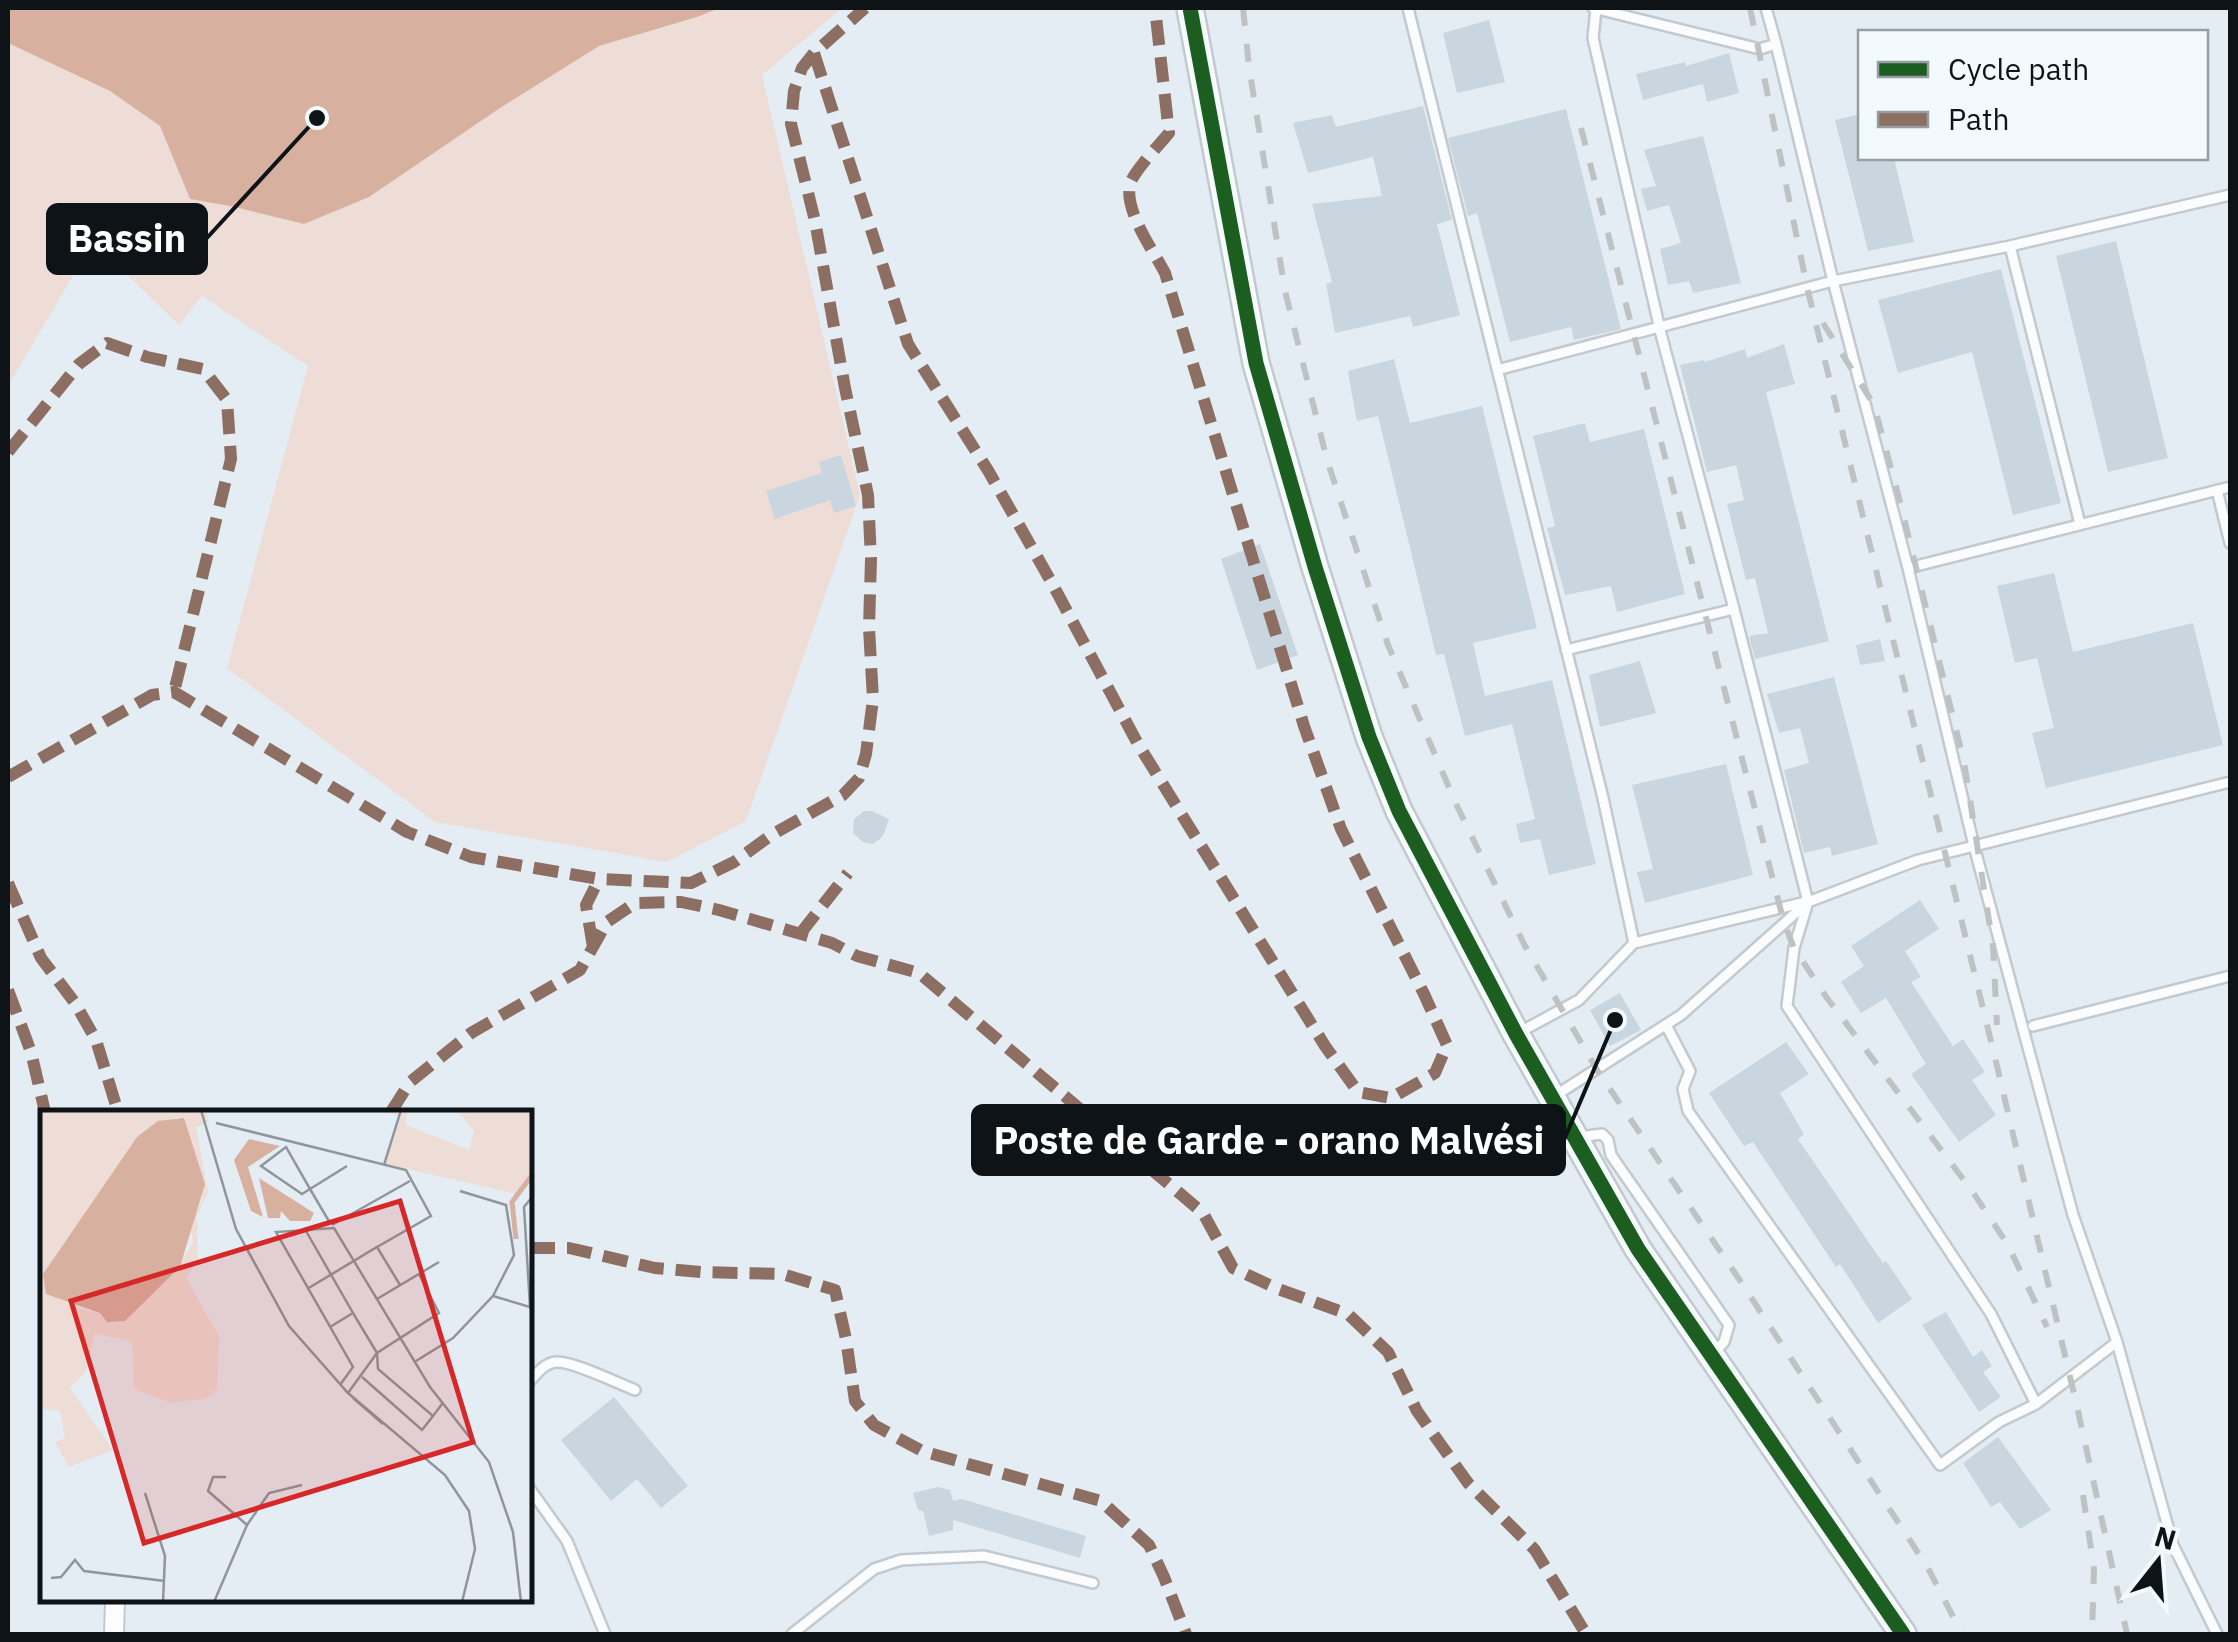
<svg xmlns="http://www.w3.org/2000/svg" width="2238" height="1642" font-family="'IBM Plex Sans',sans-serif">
<rect width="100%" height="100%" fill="#e4edf3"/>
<path fill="#eeddd6" d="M720,8h122l-80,67 98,420 -114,326 -79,41 -232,-40 -208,-154 81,-302 -106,-70 -23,29 -86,-83 -85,144v-343l102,48 50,35 30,73 45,8 262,-97 102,-64 98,-29z"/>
<path fill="#d7b09f" d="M8,8h712l-23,9 -98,29 -102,64 -128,87 -65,27 -69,-17 -45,-8 -30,-73 -50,-35 -102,-48z"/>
<path fill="#c9d6df" d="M1489,20l16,62 -48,11 -14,-60z
M1729,53l10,40 -32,9 -4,-18 -60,16 -7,-26 49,-12 1,4z
M1423,106l29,114 -15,4 23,91 -47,12 -3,-11 -75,17 -9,-49 6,-2 -20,-78 70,-8 -9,-39 -65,16 -15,-50 39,-8 4,12z
M1566,109l55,220 -47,11 -3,-13 -61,15 -33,-129 -9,3 -20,-78z
M1860,114v44h34l20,84 -46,9 -33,-131z
M1703,136l38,147 -48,10 -4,-12 -21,4 -8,-36 21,-6 -12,-38 -22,6 -6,-22 15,-3 -12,-36z
M2116,241l52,217 -60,14 -52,-216z
M2001,269l60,234 -48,12 -41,-163 -74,21 -20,-73z
M1784,344l11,40 -29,8 63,249 -74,18 -6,-23 19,-3 -13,-55 -9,2 -19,-76 17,-4 -8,-35 -29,7 -27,-107 24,-5 1,2 40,-13 2,9z
M1394,359l16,64 72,-17 55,222 -64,15 12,53 67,-16 44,184 -47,11 -9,-36 -20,4 -4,-19 19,-5 -23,-95 -47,12 -21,-82 -8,1 -58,-239 -21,5 -7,-37 -2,-13z
M1585,423l5,19 54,-13 41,165 -68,18 -6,-26 -46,9 -18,-67 8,-2 -22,-90z
M841,455l15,51 -22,7 -4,-13 -55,19 -9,-28 56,-18 -3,-11z
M1260,544l38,111 -41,15 -36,-111z
M2054,573l19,79 120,-29 30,122 -177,43 -14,-55 22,-5 -17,-70 -22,5 -18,-77z
M1880,639l5,22 -25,4 -4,-20z
M1640,661l16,52 -56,14 -11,-52z
M1834,677l44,167 -46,12 -2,-9 -26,6 -20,-83 25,-7 -9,-35 -21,5 -12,-39z
M1726,764l27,111 -108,28 -8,-31 16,-3 -21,-84z
M864,811h8l17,8 -5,15 -5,6 -7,4 -9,-2 -10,-9 1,-14z
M1920,900l19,29 -34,22 16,26 -10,5 42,64 10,-7 22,33 -13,8 24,35 -37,27 -48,-68 15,-10 -40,-66 -25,15 -20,-31 23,-16 -13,-20z
M1620,993l21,37 -31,16 -20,-36z
M1786,1042l23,32 -29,19 24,41 -6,5 85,124 3,-2 26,38 -34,24 -38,-59 -4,3 -83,-125 -9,4 -35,-53z
M1946,1312l27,45 9,-7 10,16 -9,6 18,25 -22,15 -57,-87z
M614,1397l74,89 -27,22 -24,-29 -26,22 -50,-61z
M1998,1437l53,73 -31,19 -20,-27 -9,5 -28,-44z
M938,1487l12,3 3,11 9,-2 124,37 -6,22 -127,-38v10l-24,6 -6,-25 -5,-1 -5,-17z"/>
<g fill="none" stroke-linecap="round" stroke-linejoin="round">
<defs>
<path id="lane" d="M1408,8l195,790 31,145 -55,57 -61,33
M1593,8l167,41 16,-5 57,237 75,287 66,278 99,369 44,127 56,203 44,89
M1766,8l10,36
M1596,9l-3,29 68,296 73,275
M2010,246l220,-51
M1497,370l336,-89 177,-35 70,278
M2217,490l13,53
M1908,568l322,-81
M1566,650l168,-41 74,293 -14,46 -7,58 204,308 45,90 81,-62
M1634,943l172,-41
M1666,1025l24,46 -7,18 5,22 252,354 59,-43 37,-18
M2033,1026l197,-50
M1553,1097l128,-82 127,-113 110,-42 312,-78
M1578,1137l24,-3 6,6 3,15 118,170 -5,17 -12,13
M530,1381c7,-8 15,-18 26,-19 17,-1 61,21 79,28
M530,1489l37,52 38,93
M792,1634l82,-65 27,-9 83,-4 109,27"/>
<path id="street" d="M114,1634l1,-34"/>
<path id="secondary" d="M1190,8l66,355 59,204 54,170 30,74 117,223 122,215 265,385"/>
</defs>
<use href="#lane" stroke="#c3cacf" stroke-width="14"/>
<use href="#street" stroke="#c3cacf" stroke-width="22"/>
<use href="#secondary" stroke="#c3cacf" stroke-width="30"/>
<use href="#lane" stroke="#fbfcfd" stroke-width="9"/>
<use href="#street" stroke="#fbfcfd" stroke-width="18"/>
<use href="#secondary" stroke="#fbfcfd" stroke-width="25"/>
<path stroke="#bfc2c3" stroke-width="6" stroke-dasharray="18 18" stroke-linecap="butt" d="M1243,8l6,59 36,224 42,169 61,185 69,161 67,138 73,126 140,206 191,292 34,66
M1750,8l57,279 190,779 81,345 49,223
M1581,128l203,795 10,25 33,50 145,193 36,54 39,82
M1823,323l51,82 24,89 66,268 29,184 4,79
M2083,1495l11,74 -2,65"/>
<path stroke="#8d6e63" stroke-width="12" stroke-dasharray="25 12" stroke-linecap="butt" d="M814,53l94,291 81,128 64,113 85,159 187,302 33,46 33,6 44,-25 12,-28 -23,-51 -83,-165 -37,-103 -139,-453c-12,-23 -41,-62 -35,-89 4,-13 30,-40 39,-51l-14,-125
M8,452l71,-88 28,-21 40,14 56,12 24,31 4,59 -57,233
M8,777l144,-82 22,-3 233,140 64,25 128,22 92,4 43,-21 39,-28 70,-39 16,-17 7,-24 7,-55 -4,-71 2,-69 -3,-64 -23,-107 -30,-167 -24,-97 3,-33 8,-23 12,-15 51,-45
M8,883l33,75 34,45 21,37 22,72
M800,934l48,-61
M593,947l-7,-42 13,-26
M8,990l23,62 14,60
M391,1112l19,-30 61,-49 109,-63 27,-48 28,-19 46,-1 38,8 113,33 25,13 62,17 284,240 30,55 45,21 70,25 40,38 29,59 51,72 67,67 51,84
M530,1248h39l86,20 46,4 81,2 53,16 11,49 9,62 19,24 48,26 179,50 48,44 15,32 22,57"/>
<defs>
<path id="cycleway" d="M1190,8l66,355 59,204 54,170 30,74 117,223 122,215 265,385"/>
</defs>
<use href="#cycleway" stroke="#f3fafe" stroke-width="21"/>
<use href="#cycleway" stroke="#1b5e20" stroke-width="15"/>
</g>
<g transform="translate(40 1110)">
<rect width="492" height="492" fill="#e4edf3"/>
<path d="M165,0l4,13 -13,4 12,65 -11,23 1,45 -12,18 33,58 -2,53 -10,9 -36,5 -37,-14 -2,-47 -37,-9 -9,39 -16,16 43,62 -44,17 -14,-25 10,-4 -5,-27 -20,-2v-298zM138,7l25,80 -13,27 3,18 -19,31 -49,48 -18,1 -7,-9 -27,-6 -30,-33 94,-137zM337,0h30l-1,15 63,25 5,-19 -18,-21h76v68l-15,16 -135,-31 18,-47z" fill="#eeddd6" fill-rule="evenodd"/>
<path d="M144,8l21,66 -25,83 -55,54 -18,1 -7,-9 -54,-19 -3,-20 94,-137 21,-16zM209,29l31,7 -32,21 15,50 -12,-6 -17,-51zM219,68l55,35 -4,8h-20l-9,-10 -1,7h-12z" fill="#d7b09f"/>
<path fill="none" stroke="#d7b09f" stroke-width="5" d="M476,129l-4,-37 21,-28"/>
<path fill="none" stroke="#8e969b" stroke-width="2.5" d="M161,0l35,119 53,97 59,67 97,82 24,36 6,38 -13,53M176,13l190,47 25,46 -54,31M344,55l17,-55M420,81l46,14 8,50 -21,41M290,113l-20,-34 -24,-42 -25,19 41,28 8,-5 37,-23M292,115l78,-44M266,121l47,82M267,179l70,-42 23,38M337,189l62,-37M490,197l-6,-100 9,-11M290,217l23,-14 24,40 1,16 55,47 9,-12M376,251l37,-23 40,-42 37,11 3,9M322,267l60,53 11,-14M300,275l13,-18 -77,-135 58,-4 96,159 59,75 24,70 8,70M308,283l29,-40 62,-40 -20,-39M313,288l30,26M186,367h-13l-5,14 39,34M105,383l20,63 -2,46M11,468l10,-1 14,-17 9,11 81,10M174,492l33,-77 22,-32 33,-8"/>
<path fill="#d62828" fill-opacity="0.15" stroke="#d62828" stroke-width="5" d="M360,91l73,241 -329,101 -73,-242z"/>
<rect width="492" height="492" fill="none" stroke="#0d1317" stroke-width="5"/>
</g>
<path fill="none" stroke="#0d1317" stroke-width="4" d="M317 118L206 239M1615 1020L1564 1140"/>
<g fill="#0d1317" stroke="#f3fafe" stroke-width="4">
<circle cx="317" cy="118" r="10"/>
<circle cx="1615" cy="1020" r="10"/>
</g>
<g fill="#0d1317" stroke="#0d1317" stroke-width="4">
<rect x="48" y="205" width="158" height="68" rx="10"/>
<rect x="973" y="1106" width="591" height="68" rx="10"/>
</g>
<g font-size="38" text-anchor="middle" font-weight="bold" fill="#fff">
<text x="127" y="252">Bassin</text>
<text x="1269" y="1154">Poste de Garde - orano Malvési</text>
</g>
<rect width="2238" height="1642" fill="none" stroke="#0d1317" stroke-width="20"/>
<rect x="1858" y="30" width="350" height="130" fill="#f3fafe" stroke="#979ea2" stroke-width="2.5"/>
<rect x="1878" y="62" width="50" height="15" fill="#1b5e20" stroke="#979ea2" stroke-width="2.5"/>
<text x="1948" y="80" font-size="30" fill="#0d1317">Cycle path</text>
<rect x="1878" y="112" width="50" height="15" fill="#8d6e63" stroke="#979ea2" stroke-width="2.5"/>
<text x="1948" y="130" font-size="30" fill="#0d1317">Path</text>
<g transform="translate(2158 1562) rotate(17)" stroke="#f3fafe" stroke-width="8" paint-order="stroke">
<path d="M0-8L18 38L0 25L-18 38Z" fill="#0d1317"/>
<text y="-15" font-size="28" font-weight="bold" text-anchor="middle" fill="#0d1317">N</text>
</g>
</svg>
